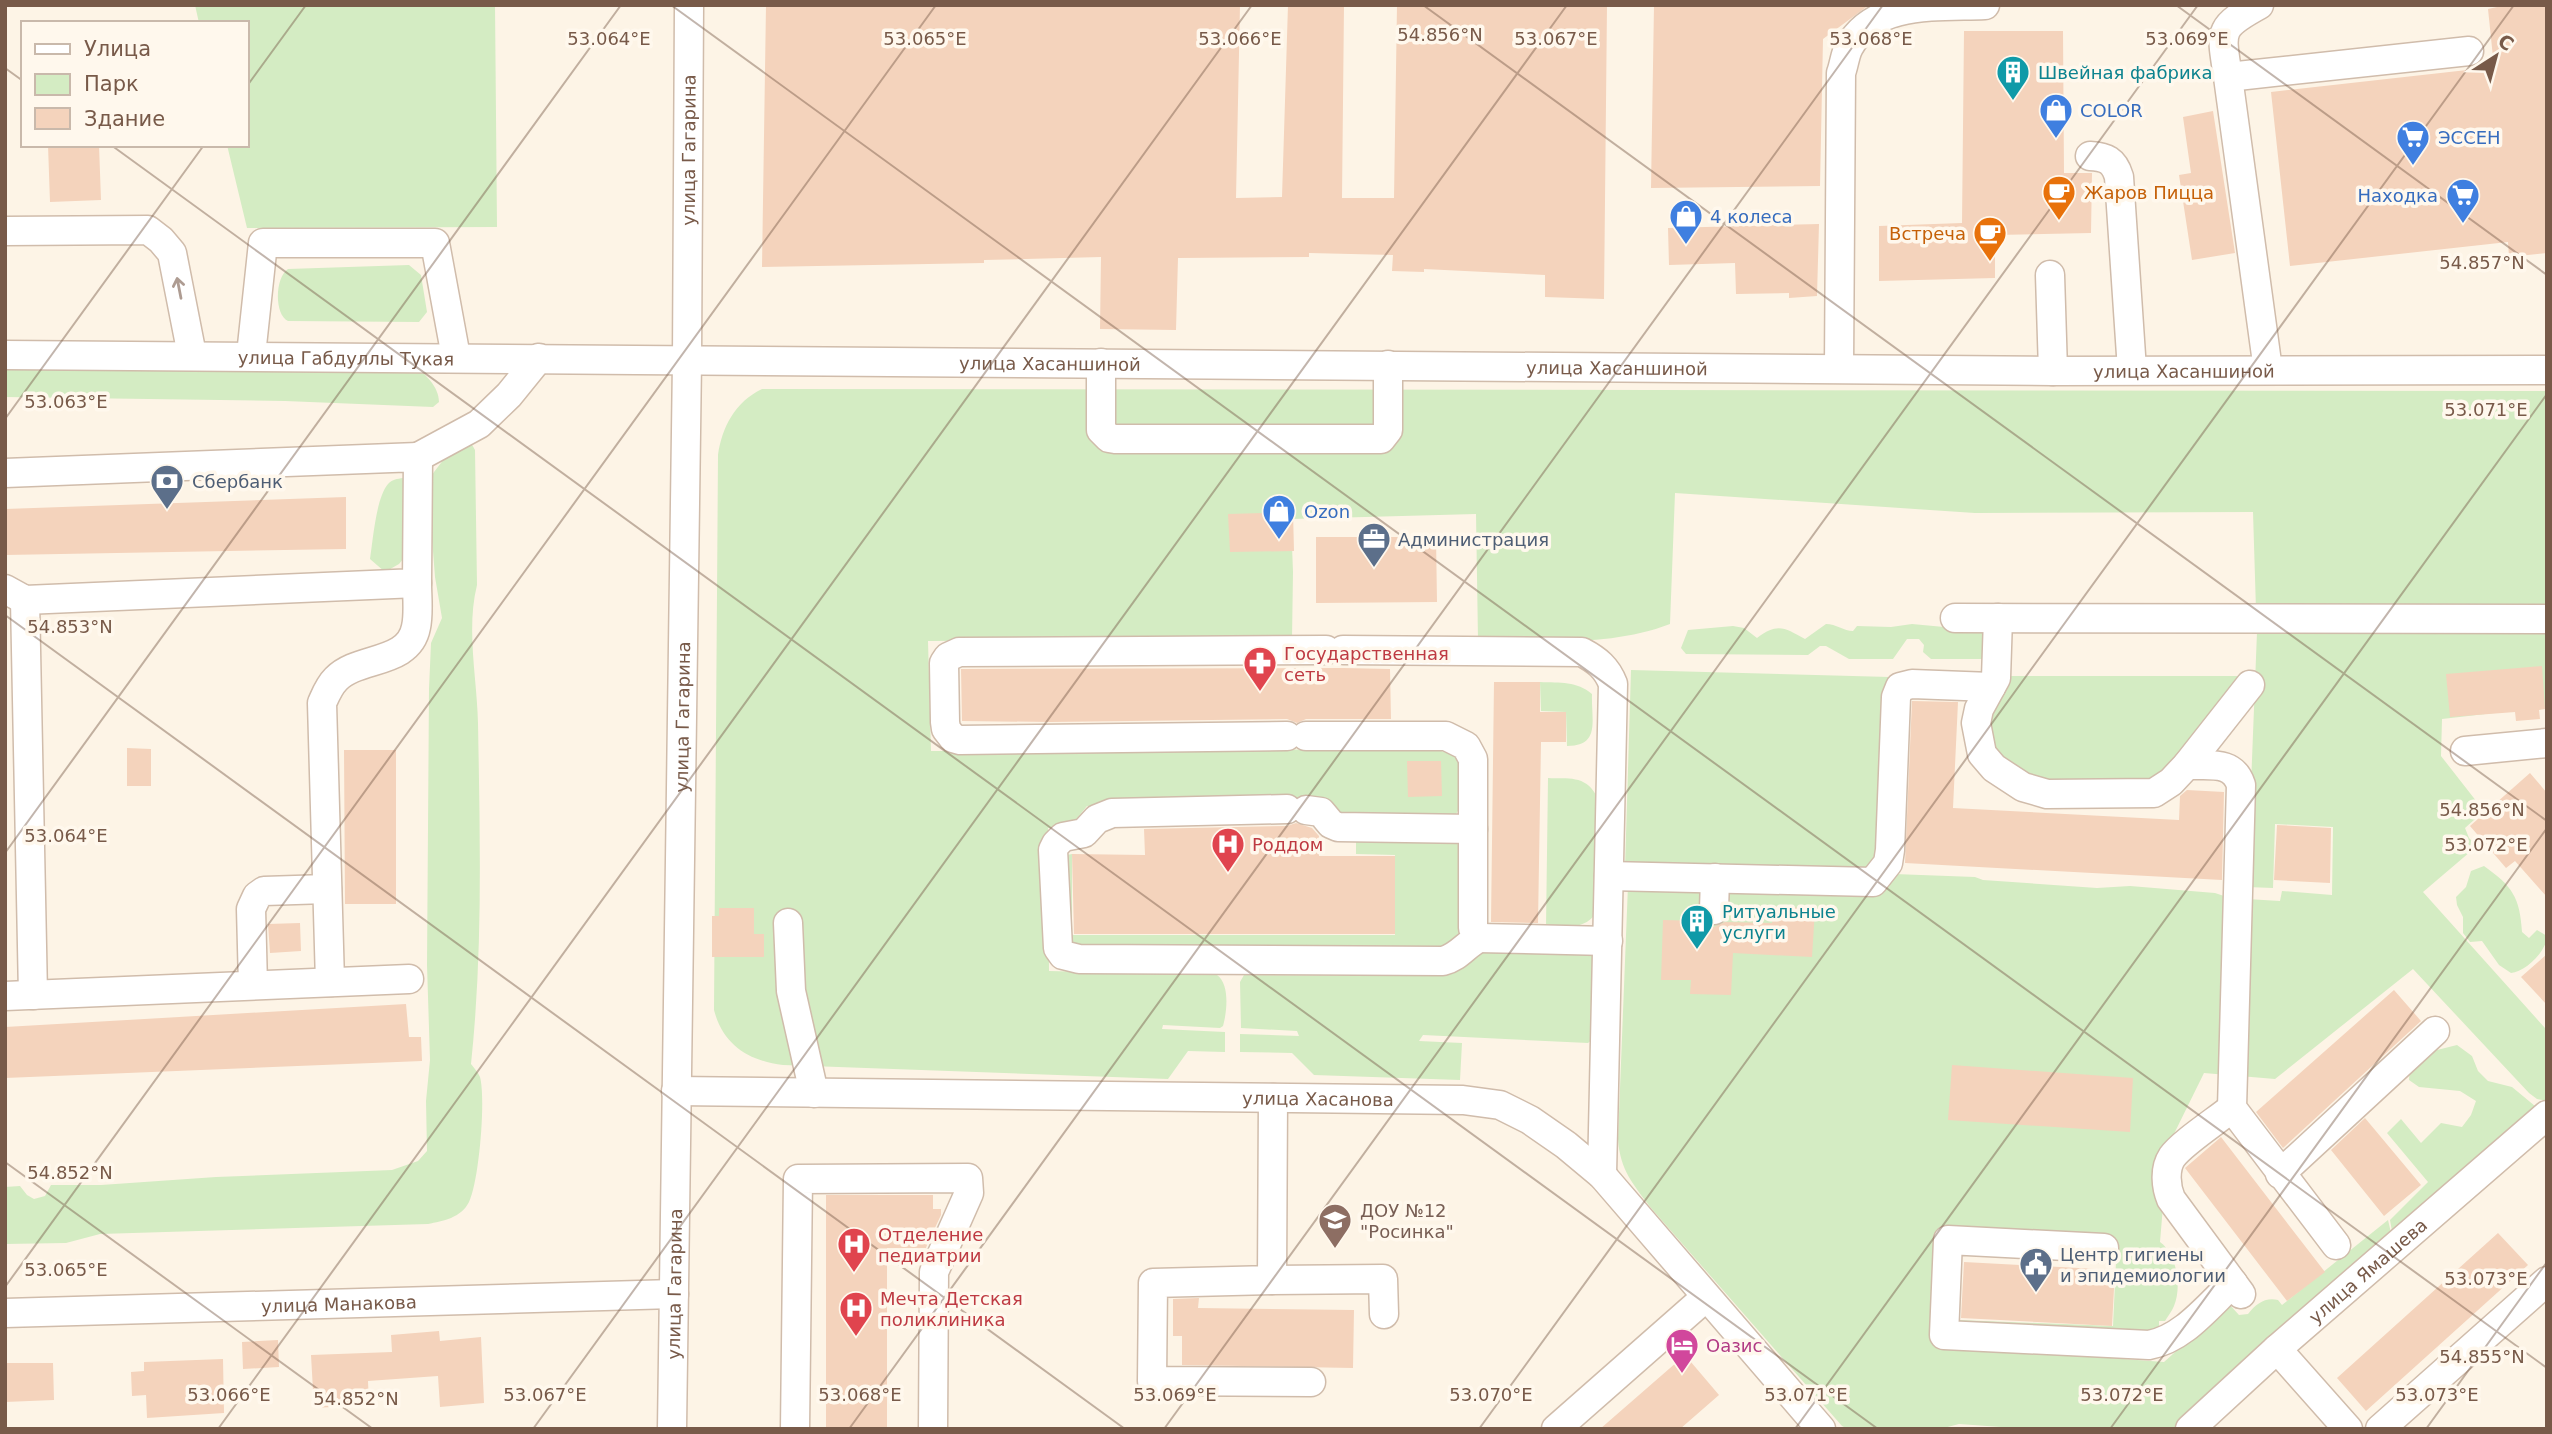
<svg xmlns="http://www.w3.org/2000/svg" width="2552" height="1434" font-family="'DejaVu Sans',sans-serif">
<rect width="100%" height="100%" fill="#fdf4e6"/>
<path fill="#d4ecc3" d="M195,5h300l2,222 -250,1 -20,-83h20v-122h-48z
M409,265l12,10 6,37 -8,10 -131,-1c-14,-6 -13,-44 0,-52z
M415,365c10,10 24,21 24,37l-6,5 -148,-6 -280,-4v-30z
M762,389l1785,2v215l-291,4 -3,-98 -278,1 -300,-20 -5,131c-60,23 -129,17 -192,16l-2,-126 -185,5 2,53 -1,67 -364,2 3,110 504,-2 21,7 6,8v40l-6,10 -15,5h-102l-15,-17 -237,4 -18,22h-21l1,143 168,4c13,9 10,37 6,51l-3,2 -57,-3 -1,4 63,3v20l-37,-1 -20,28 -385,-14c-34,-4 -60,-20 -69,-55l4,-555c4,-28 17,-53 44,-66z
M471,443l4,7 2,135c-11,44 0,93 1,138 2,113 5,228 -7,341 3,4 7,8 9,13 6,22 -1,105 -11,125 -8,16 -26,19 -41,22l-328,10 -34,9 -61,1v-57l15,-1 7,9 7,4 11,-3 6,-11h50l115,-8 176,-7 26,-9 9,-10 -1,-50 4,-41 -3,-95 2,-276 2,-46 11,-25 -7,-41 -5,-65 1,-36 16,-21z
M403,478l7,5 -2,70 -9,11 -14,8 -15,-13c3,-19 6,-61 18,-75 5,-5 9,-5 15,-6z
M1826,624c10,0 18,7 27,7l4,-5 34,1 21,-3 75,7 -1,28h-55l-8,-7 1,-7 -5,-6h-12l-14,20h-44l-23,-13h-6l-12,9 -122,-1 -5,-6 7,-18 45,-4 11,2 13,10c21,-16 28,-10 48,1z
M2547,630v77l-105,12 -1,37 43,55 -19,17 4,10 8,8 -54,46 122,136 2,-1v74l-10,-2 -8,-6 -116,-124 -138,110 -71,-6 -36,73 -8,96c17,12 22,45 14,64 -2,5 -6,10 -9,15h-6v13l-209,-7 12,-77 -4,70 155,6 4,-86 -176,-11 -8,116 231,17 65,-58 10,11 9,-1c8,-10 17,-17 30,-14l4,5 106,-85 4,17 -206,192h-157l-70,-5 -19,5h-92l-6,-3 -191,-218c-18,-24 -31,-38 -33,-69l10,-254 266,-11 81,3 8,3 114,8 33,-2 85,7 15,5 50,3 2,-10 50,4 1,-68 -58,-3 -2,64 -26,-1 10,-255z
M1631,670l259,7 -9,170 -17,27 -239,-6z
M2011,676h237l-97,109 -121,-4 -29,-20 -9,-15 -3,-39 10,-19z
M1540,682c20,1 37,-1 52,12 -1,26 9,52 -25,52l-1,-34 -25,-1z
M1548,778c20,1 37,-3 48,17l-2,121c-13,14 -30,11 -48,11z
M1356,832l98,7 8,12v78l-4,9 -8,9 -385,-1 2,-91 5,-1v81h323v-80l-39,-1z
M2484,866c28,20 36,31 38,66l7,6 8,-8 10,6c0,15 -22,36 -36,37l-12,-8 -17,-24 -12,1 -7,-9v-16l-6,-12 -1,-8 10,-10 5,-16z
M1480,947l116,2 -2,89 -6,5 -165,-8 -4,6 43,2 -2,37 -146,-5 -22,-22 -52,-1v-18l59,2 -2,-5 -56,-3 -1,-46 4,-7 200,1c19,-6 26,-13 36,-29z
M2457,1045l15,11 6,15 10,10 24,6 29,24 -148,126 -3,-17 38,-38 -41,-49 14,-14 20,24 20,-20 21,4 9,-12 5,-14 -16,-10 -41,-4 -10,-7 1,-14 27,-16z"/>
<path fill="#f4d3bc" d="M766,5h474l-4,193 46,-1 6,-192h56l-2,193h52l3,-193h210l-3,294 -59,-2v-22l-121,-6v3l-32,-1 1,-16 -84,-2v4l-131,1 -2,72 -76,-1 1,-72 -117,3v3l-222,4z
M1654,5h215l-46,34 -3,147 -169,2z
M2506,5h41v248l-38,4 -1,-15 -218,24 -19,-174 223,-25 -6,-58z
M1964,31h99l1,142h28l-1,60 -96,2v43l-116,3v-55l83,-3z
M2213,111l22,142 -43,7 -13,-85 12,-2 -8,-56z
M48,145h51l2,55 -51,2z
M1819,224l-2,72 -28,2v-5l-53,1 -1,-31 -66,2 -1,-37z
M346,497v52l-341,6v-46z
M1293,512l1,39 -64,1 -2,-38z
M1316,537h120l1,65 -121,1z
M2542,666l3,43 -6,1 1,9 -24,2 -1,-9 -65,5 -4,-43z
M1343,668l47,1 1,50h-85l-9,4 -10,-4 -237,3 -88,-1 -1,-52h2z
M1494,682h46v30h26v30h-25l-3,181 -47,-1z
M1912,701l46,1 -5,106 226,12 1,-24 7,-6 37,2 -2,88 -317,-17z
M127,748l24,1v37h-24z
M344,750h52v154h-51z
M1407,761h34l1,35 -34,1z
M2530,773l17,20v104l-32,-36 -9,7 -36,-42z
M1296,823l16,5 7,8v20h76v78h-321l-2,-80 73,1 -1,-26 143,-3z
M2277,825l54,3 -1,55 -56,-3z
M1773,906l42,3 -3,48 -79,-4 -2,42 -41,-1 1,-14h-30l2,-60 39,1 12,6 11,-5 47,1z
M719,908h35v26h10v23h-52v-41h7z
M300,923l1,28 -31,2 -2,-29z
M2547,954v51l-26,-28z
M2394,990l27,31 -138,127 -27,-36z
M406,1004l3,33h12l1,24 -417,17v-51z
M1952,1065l181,13 -3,54 -182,-12z
M2365,1118l56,67 -37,31 -53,-66z
M2221,1137l104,135 -38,29 -102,-133z
M826,1195h107v14h8v6l-7,15h-2l-6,18h-39v181h-61z
M2498,1233l30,32 -162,146 -29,-33z
M1964,1262l151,8 -3,56 -151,-8z
M1199,1298l-1,10 156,2 -1,58 -171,-3v-29h-9v-37z
M439,1331l1,10 41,-4 3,66 -44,4 -2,-31 -70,5 1,24 -55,3 -3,-53 81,-3 -1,-17z
M278,1340l1,27 -36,2 -1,-27z
M1685,1355l34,40 -39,34h-80z
M223,1359l1,54 -77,5 -1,-23 -14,1 -1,-24 13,-1v-9z
M5,1363h48l1,37 -49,2z"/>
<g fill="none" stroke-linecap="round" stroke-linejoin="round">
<defs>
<g id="minor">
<path d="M2228,77c-7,-46 -11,-49 31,-72"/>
<path d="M2090,156c16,1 24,4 29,21l13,193"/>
<path d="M5,231l143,-1 13,10 11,13 20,102"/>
<path d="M2050,275l3,96"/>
<path id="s1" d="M5,355l2048,16 494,-1"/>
<path d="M251,355l12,-112h172l21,114"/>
<path d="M1101,363v67l8,8 6,1h266l7,-9v-65"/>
<path d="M1839,368l2,-295c3,-8 4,-19 8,-26 25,-47 90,-40 136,-42"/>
<path d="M2268,370l-40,-293 241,-26"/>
<path d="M418,457l61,-33 30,-29 30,-37"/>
<path d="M5,473l413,-16 -1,126 -392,17 -20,-11"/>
<path d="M25,600l8,395"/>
<path d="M1955,618l592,1"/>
<path d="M1998,618l-2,60 -17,31 -3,14 6,31 12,14 29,19 24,7 107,-1 17,-11 16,-17c23,1 46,-5 54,20l-9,323 104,137"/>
<path d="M1343,650l239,2c15,8 25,16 31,32l-11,491"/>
<path d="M1287,736l-327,4 -7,-2 -7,-9 -1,-7 -1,-59 4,-6 11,-5 367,-2"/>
<path d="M2465,751l82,-8"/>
<path d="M2187,765l63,-80"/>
<path d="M1287,809l-175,4 -15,6 -13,14 -21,4 -7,7 -3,6 5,98 5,7 16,4 364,2c16,-4 22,-16 36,-23l-6,-10v-169l-7,-13 -20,-10h-140"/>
<path d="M1306,810l15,2 10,12 7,3 135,2"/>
<path d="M1609,876l264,6 15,-19 2,-13 6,-153 4,-10 12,-3 79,3"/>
<path d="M1714,910l1,-32"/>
<path d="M788,923l3,68 23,102"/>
<path d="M1479,938l129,3"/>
<path d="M330,982l-8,-279c4,-9 7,-17 14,-24 22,-23 73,-14 80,-52 3,-13 1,-30 1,-44"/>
<path d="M253,985l-2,-76 6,-13 7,-5 63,-2"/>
<path d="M5,996l404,-17"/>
<path id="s2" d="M676,1091l787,9 37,5 30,15 36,25 36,30 219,254"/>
<path d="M1273,1098l-1,182 -119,3 -1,98 159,1"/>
<path d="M2232,1108c-16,13 -50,35 -60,49 -8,12 -6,30 -1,42l70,95"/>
<path d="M2280,1174l155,-143"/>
<path d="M2104,1248l-156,-8 -4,95 205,10c34,-6 59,-39 84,-62"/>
<path d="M1272,1280l111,-1 1,35"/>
<path id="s3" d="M5,1313l669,-19"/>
<path d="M2277,1349l71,80"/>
<path id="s4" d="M672,1429l15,-1068 2,-356"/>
<path d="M795,1429l3,-250 170,-1 1,15 -35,79 -1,157"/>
<path d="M1556,1429l150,-132"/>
<path id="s5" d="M2190,1429l87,-80 270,-234"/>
<path d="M2380,1429l167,-148"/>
</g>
</defs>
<use href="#minor" stroke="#d0bcab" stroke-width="31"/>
<use href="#minor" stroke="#fff" stroke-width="28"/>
</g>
<defs><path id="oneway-shaft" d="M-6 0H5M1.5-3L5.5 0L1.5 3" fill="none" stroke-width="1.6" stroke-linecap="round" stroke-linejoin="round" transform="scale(1.75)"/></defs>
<use stroke="#ae9c92" href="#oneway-shaft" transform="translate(179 288) rotate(-101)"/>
<path fill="none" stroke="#785a49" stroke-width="2" stroke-opacity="0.45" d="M671,5l1876,1363M1423,5l1124,816M2176,5l371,270M5,68l18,13M247,86l59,-81M111,145l1767,1284M5,419l199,-274M5,615l1120,814M5,853l616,-848M5,1162l368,267M5,1287l931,-1282M218,1429l1034,-1424M533,1429l1034,-1424M849,1429l1034,-1424M1164,1429l1034,-1424M1479,1429l1035,-1424M1795,1429l752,-1035M2110,1429l437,-601M2426,1429l121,-167"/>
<defs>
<symbol id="building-pin" viewBox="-11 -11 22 30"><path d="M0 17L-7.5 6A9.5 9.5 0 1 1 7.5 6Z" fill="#0f9aa8" stroke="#fff8ed"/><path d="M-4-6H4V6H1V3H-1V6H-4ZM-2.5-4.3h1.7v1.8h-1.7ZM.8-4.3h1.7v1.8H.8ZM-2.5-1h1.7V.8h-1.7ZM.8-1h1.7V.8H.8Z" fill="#fff"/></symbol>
<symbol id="shop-pin" viewBox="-11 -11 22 30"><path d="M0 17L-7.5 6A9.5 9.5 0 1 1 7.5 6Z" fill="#3f7fe0" stroke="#fff8ed"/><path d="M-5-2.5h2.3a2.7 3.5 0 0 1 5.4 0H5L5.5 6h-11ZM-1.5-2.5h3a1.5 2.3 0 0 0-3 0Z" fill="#fff"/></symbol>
<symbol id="supermarket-pin" viewBox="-11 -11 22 30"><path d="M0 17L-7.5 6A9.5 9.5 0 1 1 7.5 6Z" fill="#3f7fe0" stroke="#fff8ed"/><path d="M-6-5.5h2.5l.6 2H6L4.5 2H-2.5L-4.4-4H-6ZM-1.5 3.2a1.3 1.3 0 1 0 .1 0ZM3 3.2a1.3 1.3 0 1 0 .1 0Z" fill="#fff"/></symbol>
<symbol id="cafe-pin" viewBox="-11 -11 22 30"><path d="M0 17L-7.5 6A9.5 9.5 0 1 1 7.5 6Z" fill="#e8710a" stroke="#fff8ed"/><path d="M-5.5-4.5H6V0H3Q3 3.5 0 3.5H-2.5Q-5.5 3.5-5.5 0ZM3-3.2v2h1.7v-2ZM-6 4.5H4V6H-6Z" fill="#fff"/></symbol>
<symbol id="bank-pin" viewBox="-11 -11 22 30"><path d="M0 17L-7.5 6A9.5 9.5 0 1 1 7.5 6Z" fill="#5c6f8a" stroke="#fff8ed"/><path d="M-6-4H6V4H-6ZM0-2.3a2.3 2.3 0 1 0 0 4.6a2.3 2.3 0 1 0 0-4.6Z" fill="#fff"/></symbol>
<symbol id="office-pin" viewBox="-11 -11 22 30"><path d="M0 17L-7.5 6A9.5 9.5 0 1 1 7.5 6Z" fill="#5c6f8a" stroke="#fff8ed"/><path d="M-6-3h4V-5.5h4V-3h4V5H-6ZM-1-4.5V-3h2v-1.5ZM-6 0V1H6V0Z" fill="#fff"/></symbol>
<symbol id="pharmacy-pin" viewBox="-11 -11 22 30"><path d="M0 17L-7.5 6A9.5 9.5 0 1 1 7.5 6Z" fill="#e0444e" stroke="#fff8ed"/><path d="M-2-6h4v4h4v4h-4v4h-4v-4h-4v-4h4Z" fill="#fff"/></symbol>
<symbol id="hospital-pin" viewBox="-11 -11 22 30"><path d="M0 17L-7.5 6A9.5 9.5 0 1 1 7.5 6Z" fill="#e0444e" stroke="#fff8ed"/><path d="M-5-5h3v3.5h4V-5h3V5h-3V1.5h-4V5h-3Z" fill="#fff"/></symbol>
<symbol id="school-pin" viewBox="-11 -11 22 30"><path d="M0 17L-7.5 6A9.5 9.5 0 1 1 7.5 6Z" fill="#8d6e63" stroke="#fff8ed"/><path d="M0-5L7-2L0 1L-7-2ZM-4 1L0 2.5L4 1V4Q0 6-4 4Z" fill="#fff"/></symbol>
<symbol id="civic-pin" viewBox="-11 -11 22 30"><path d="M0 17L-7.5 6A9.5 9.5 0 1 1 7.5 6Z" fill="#5c6f8a" stroke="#fff8ed"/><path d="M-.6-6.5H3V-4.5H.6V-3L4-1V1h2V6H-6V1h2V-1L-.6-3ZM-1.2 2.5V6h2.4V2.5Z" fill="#fff"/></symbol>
<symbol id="hotel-pin" viewBox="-11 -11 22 30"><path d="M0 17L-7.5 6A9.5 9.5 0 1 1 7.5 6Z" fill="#d1479c" stroke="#fff8ed"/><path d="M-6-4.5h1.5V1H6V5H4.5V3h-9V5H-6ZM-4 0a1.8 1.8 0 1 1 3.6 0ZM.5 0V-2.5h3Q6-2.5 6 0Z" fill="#fff"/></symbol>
</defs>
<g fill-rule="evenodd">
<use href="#building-pin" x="1994" y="53" width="38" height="52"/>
<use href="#shop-pin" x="2037" y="91" width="38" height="52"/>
<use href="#supermarket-pin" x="2394" y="118" width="38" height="52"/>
<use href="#cafe-pin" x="2040" y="173" width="38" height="52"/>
<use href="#supermarket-pin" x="2444" y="176" width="38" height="52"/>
<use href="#shop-pin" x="1667" y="197" width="38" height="52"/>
<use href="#cafe-pin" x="1971" y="214" width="38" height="52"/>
<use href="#bank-pin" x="148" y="462" width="38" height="52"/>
<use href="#shop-pin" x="1260" y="492" width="38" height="52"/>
<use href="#office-pin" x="1355" y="520" width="38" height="52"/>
<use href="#pharmacy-pin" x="1241" y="644" width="38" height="52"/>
<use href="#hospital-pin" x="1209" y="825" width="38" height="52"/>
<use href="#building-pin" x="1678" y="902" width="38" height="52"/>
<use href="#school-pin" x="1316" y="1201" width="38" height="52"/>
<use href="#hospital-pin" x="835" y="1225" width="38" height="52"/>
<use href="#civic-pin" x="2017" y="1245" width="38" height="52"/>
<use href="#hospital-pin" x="837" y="1289" width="38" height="52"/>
<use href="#hotel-pin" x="1663" y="1326" width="38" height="52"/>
</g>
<g text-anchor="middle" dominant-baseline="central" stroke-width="7" stroke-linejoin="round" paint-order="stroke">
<g font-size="18" fill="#0d838f" stroke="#fff8ed" text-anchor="start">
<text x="2038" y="72">Швейная фабрика</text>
<text x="1722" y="911">Ритуальные<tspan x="1722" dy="21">услуги</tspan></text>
</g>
<g font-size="18" fill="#366cbe" stroke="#fff8ed" text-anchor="start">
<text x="2080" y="110">COLOR</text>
<text x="2438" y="137">ЭССЕН</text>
<text x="2438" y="195" text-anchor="end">Находка</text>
<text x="1710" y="216">4 колеса</text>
<text x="1304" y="511">Ozon</text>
</g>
<g font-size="18" fill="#785a49" stroke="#fff8ed">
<text stroke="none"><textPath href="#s4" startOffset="1279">улица Гагарина</textPath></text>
<text stroke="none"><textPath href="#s1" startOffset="341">улица Габдуллы Тукая</textPath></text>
<text stroke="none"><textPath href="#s1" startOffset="1045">улица Хасаншиной</textPath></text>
<text stroke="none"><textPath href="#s1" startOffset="1612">улица Хасаншиной</textPath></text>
<text stroke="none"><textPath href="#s1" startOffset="2179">улица Хасаншиной</textPath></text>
<text stroke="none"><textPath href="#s4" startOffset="712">улица Гагарина</textPath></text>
<text stroke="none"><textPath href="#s2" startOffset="642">улица Хасанова</textPath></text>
<text stroke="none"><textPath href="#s5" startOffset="238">улица Ямашева</textPath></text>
<text stroke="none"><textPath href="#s4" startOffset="145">улица Гагарина</textPath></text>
<text stroke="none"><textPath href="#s3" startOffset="334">улица Манакова</textPath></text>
</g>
<g font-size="18" fill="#c56008" stroke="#fff8ed" text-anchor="start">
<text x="2084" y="192">Жаров Пицца</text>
<text x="1966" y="233" text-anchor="end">Встреча</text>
</g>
<g font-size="18" fill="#4e5e75" stroke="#fff8ed" text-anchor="start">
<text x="192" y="481">Сбербанк</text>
<text x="1398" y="539">Администрация</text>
<text x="2060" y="1254">Центр гигиены<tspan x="2060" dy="21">и эпидемиологии</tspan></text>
</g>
<g font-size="18" fill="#be3a42" stroke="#fff8ed" text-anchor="start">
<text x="1284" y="653">Государственная<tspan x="1284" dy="21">сеть</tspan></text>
<text x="1252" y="844">Роддом</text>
<text x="878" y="1234">Отделение<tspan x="878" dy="21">педиатрии</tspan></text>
<text x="880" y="1298">Мечта Детская<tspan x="880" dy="21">поликлиника</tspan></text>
</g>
<g font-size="18" fill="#785e54" stroke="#fff8ed" text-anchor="start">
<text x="1360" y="1210">ДОУ №12<tspan x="1360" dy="21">"Росинка"</tspan></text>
</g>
<g font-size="18" fill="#b23c85" stroke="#fff8ed" text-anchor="start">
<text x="1706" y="1345">Оазис</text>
</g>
</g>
<g font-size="18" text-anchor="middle" fill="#785a49" stroke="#fff8ed" stroke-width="7" stroke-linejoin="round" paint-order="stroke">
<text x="1440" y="41">54.856°N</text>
<text x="609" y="45">53.064°E</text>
<text x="925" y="45">53.065°E</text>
<text x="1240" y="45">53.066°E</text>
<text x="1556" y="45">53.067°E</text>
<text x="1871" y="45">53.068°E</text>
<text x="2187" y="45">53.069°E</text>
<text x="2482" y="269">54.857°N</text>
<text x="66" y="408">53.063°E</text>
<text x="2486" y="416">53.071°E</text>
<text x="70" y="633">54.853°N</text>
<text x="2482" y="816">54.856°N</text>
<text x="66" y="842">53.064°E</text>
<text x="2486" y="851">53.072°E</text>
<text x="70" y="1179">54.852°N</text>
<text x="66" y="1276">53.065°E</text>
<text x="2486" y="1285">53.073°E</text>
<text x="2482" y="1363">54.855°N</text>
<text x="229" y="1401">53.066°E</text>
<text x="545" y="1401">53.067°E</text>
<text x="860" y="1401">53.068°E</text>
<text x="1175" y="1401">53.069°E</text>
<text x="1491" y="1401">53.070°E</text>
<text x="1806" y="1401">53.071°E</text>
<text x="2122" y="1401">53.072°E</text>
<text x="2437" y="1401">53.073°E</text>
<text x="356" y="1405">54.852°N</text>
</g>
<rect width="2552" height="1434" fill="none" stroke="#785a49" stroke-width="14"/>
<rect x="21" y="21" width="228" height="126" fill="#fff8ed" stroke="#c9b9ab" stroke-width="2"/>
<rect x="35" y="44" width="35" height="10" fill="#ffffff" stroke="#c9b9ab" stroke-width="2"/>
<text x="84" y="56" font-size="21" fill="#785a49">Улица</text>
<rect x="35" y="74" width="35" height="21" fill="#d4ecc3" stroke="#c9b9ab" stroke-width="2"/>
<text x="84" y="91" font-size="21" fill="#785a49">Парк</text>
<rect x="35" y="108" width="35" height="21" fill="#f4d3bc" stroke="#c9b9ab" stroke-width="2"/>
<text x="84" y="126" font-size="21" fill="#785a49">Здание</text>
<g transform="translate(2496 56) rotate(36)" stroke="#fff8ed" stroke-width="5" paint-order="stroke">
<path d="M0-5L12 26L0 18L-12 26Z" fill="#785a49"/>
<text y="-10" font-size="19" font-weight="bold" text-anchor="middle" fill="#785a49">С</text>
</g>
</svg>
